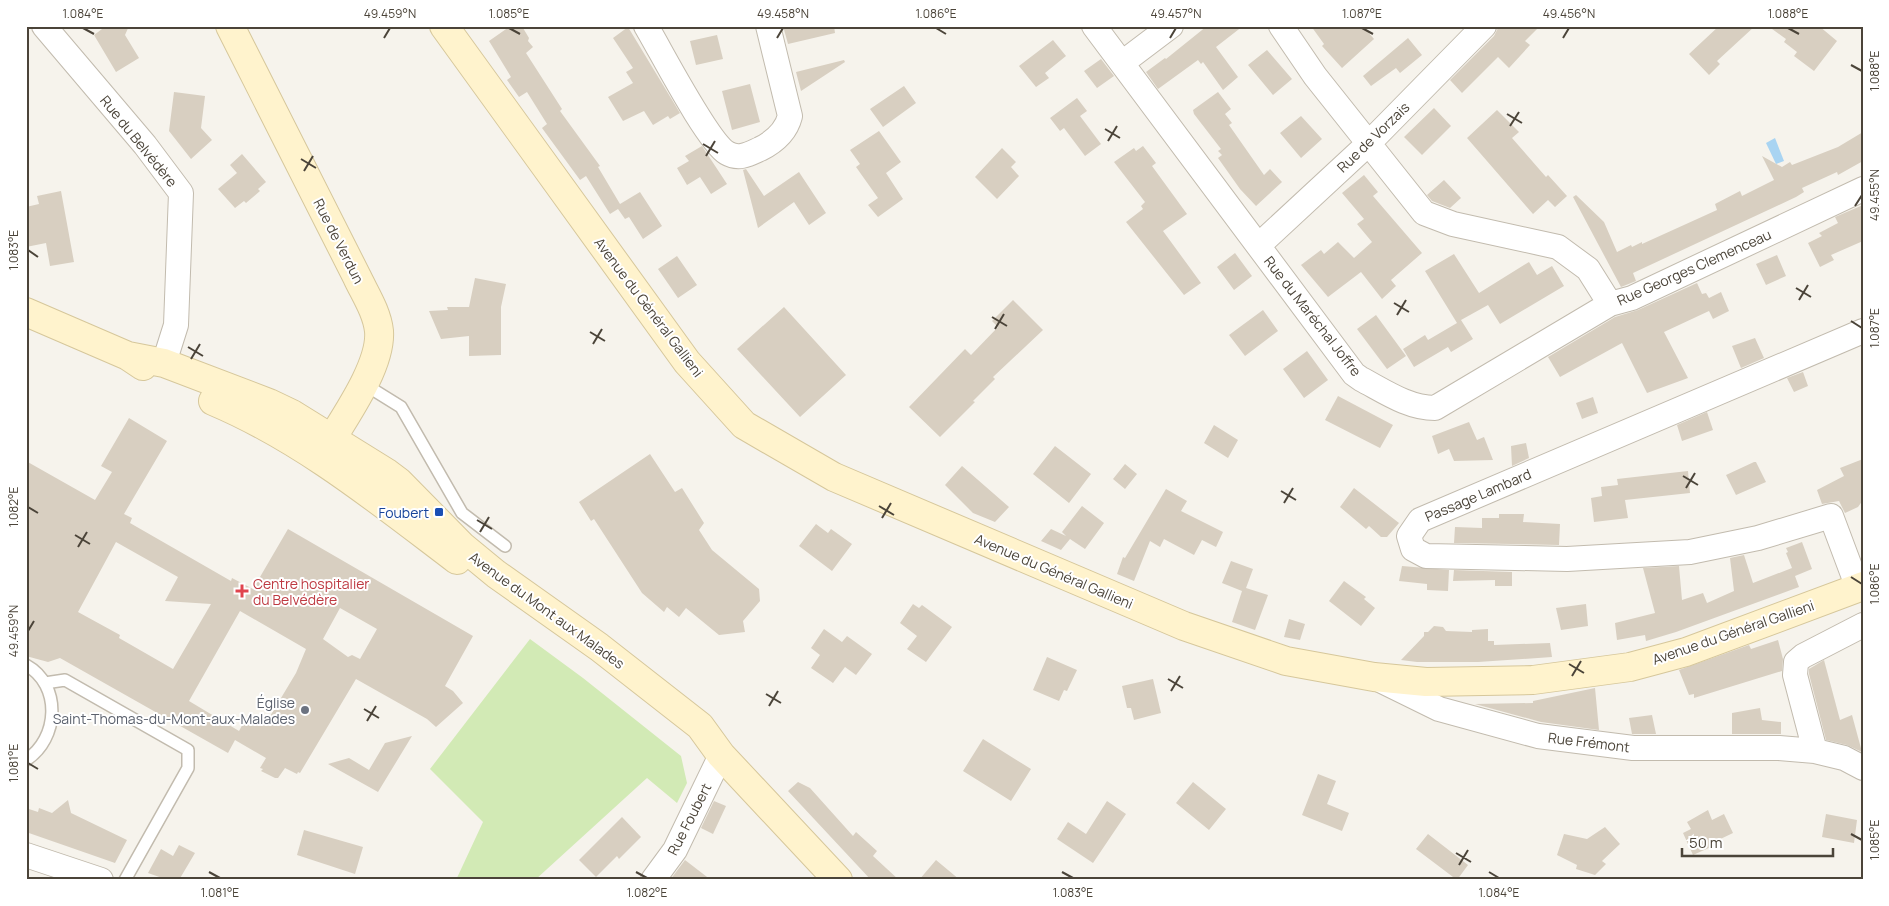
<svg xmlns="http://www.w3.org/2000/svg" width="1889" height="906" font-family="Manrope,sans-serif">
<rect width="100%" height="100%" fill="#f6f3ec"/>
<path fill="#d2eab5" d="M530,639l53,39 98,78 6,27 -10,20 -30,-25 -112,102h-38l-4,-3 -3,3h-34l27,-58 -53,-53z"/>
<path fill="#a9d4f2" d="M1775,138l9,23 -8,3 -10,-21z"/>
<path fill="#d8cfc1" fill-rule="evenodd" d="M106,26h23l-4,9 14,23 -23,14 -22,-37z
M783,26h51l1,7 -47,11z
M1207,26h36l-27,21 22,30 -15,13 -20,-28 -2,2 -3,-4 -40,29 -12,-17 19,-14 1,1z
M1311,26h52l11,13 -32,29 -20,-22 2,-2z
M1499,26h41l-15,15 5,4 -21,23 -11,-11 -36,36 -12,-13 44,-44z
M1719,26h36l-38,35 3,3 -11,11 -20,-21z
M1768,26h51l18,15 -23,30 -20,-15 3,-4 -13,-10 2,-3z
M509,27l14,1 6,10 -1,3 5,6 -7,6 36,56 -2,2 40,55 -2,1 22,37 20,-12 22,34 -19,13 -14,-22 -4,2 -7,-10 -8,5 -24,-38 -6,4 -38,-52 5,-4 -20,-32 -8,5 -12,-17 4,-3 -22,-36z
M628,27l52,86 -10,6 -2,-3 -15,9 -9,-14 -21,10 -15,-24 25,-14 -7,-11 7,-4 -20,-30z
M717,35l6,24 -27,6 -6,-24z
M1408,38l14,17 -22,18 -4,-5 -25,18 -8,-10z
M1053,40l13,16 -21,17 4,5 -13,9 -17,-21z
M1267,50l25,29 -19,16 -25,-30z
M1101,59l13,17 -17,12 -13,-17z
M844,60l1,2 -44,29 -5,-19z
M750,84l10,38 -28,8 -10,-39z
M904,86l12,17 -33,24 -13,-18z
M174,92l31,4 -4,32 11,12 -21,19 -22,-28z
M1218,92l13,17 -6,5 7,9 -3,2 35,50 6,-6 12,13 -26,24 -16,-17 -22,-31 4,-3 -4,-4 3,-2 -27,-35 -1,-4z
M1077,98l10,13 -7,5 21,28 -16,12 -21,-28 -4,3 -10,-13z
M1434,108l17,18 -29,29 -18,-18z
M1497,110l22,22 -7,6 34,39 2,-2 19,21 -12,11 -7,-7 -15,14 -66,-76z
M1301,116l21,23 -21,19 -21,-25z
M879,131l22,31 -15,11 17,26 -25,18 -10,-12 10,-7 -22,-31 4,-3 -10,-14z
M1863,132v29l-25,14 -1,-3 -35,16 2,4 -8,5 -163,76 3,8 -15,6 -48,-90 3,-2 28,27 13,30 14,-7 1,2 10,-5v2l75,-34 -2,-6 25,-13 2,5 32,-16 -12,-24 20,11 8,-5 2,3 46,-18z
M702,146l25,38 -16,10 -11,-17 -13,8 -10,-17 12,-7 -4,-5z
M1143,146l13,17 -4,3 35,48 -24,17 38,52 -17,12 -58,-73 17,-13 -2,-3 4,-4 -31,-40 20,-14 2,3z
M1002,148l14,14 -5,5 8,9 -22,23 -22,-22z
M242,154l24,28 -8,7 2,2 -14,12 -2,-2 -9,7 -17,-19 19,-16 -7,-8z
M746,169l18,27 35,-24 27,41 -17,12 -15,-23 -36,26 -15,-58z
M1364,175l14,17 -5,4 49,57 -31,27 5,6 -14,13 -21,-27 -33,25 -27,-32 20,-15 3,4 14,-12 16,16 18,-16 -15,-18 7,-5 -22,-26z
M1444,180l17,18 -11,10 -18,-7 -5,-6z
M61,191l13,71 -24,4 -4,-23 -20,4v-40l13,-3 -2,-8z
M1863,205v36l-32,14 3,5 -14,7 -12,-24 14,-7 -3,-3 19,-10 -3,-6z
M1235,253l17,23 -18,14 -17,-23z
M1454,254l25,39 50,-31 8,13 15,-9 12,20 -64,38 -12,-19 -27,15 12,19 -22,13 -3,-5 -34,20 -11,-18 22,-14 3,5 29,-17 -32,-52z
M1777,255l9,21 -20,9 -10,-21z
M677,256l20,29 -19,13 -20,-29z
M475,278l31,6 -5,23v48l-32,1v-20l-28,3 -12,-28 19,-1 -1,-3h22z
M1697,283l5,11 4,-1 3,5 12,-6 8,19 -16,8 -4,-8 -45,21 24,46 -41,15 -25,-50 -62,34 -12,-20 67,-40 23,-7z
M1013,300l30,30 -50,47 2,2 -22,22 2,1 -35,35 -31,-30 56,-58 6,6 27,-28 -6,-6z
M784,307l62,68 -46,42 -63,-68z
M1263,310l15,21 -33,25 -16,-21z
M1376,315l30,41 -19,13 -30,-40z
M1755,338l9,20 -23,10 -9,-22z
M1307,351l21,29 -24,18 -21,-29z
M1803,372l5,14 -14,6 -7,-14z
M1338,396l55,29 -13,23 -55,-28z
M1593,397l5,16 -16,6 -6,-16z
M1707,412l6,18 -31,11 -5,-16z
M129,418l38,23 -43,73 8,4 -2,5 101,58 1,-3 21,11 35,-60 185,107 -28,50 8,5 10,12 -27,24 -9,-8 -71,-40 -56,94 -2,-1 -1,2 -12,-6 -7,10h-3l-14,-7 2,-2 -3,-1 6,-10 -31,-18 -7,13 -168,-95 -12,4 -22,-6v-195l69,39 17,-28 -11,-6zM116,542l62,35 -13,24 46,3 -38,65 -54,-31 1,-3 -42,-23zM340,608l37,21 -17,30 -8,-4 -4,2 -25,-18zM240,611l66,38 -10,24 -30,50 -17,-10 -10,18 -50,-30z
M1469,422l8,18 7,-3 9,23 -39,1 -5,-12 -11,5 -6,-18z
M1214,425l24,15 -10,18 -24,-15z
M1526,443l3,15 -17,8 -1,-20z
M1055,446l36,28 -22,29 -36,-29z
M650,454l25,38 7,-4 22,35 -5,7 13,20 47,39 1,12 -17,20 2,11 -26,3 -33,-27 -7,9 -12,-10 -3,5 -22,-19 -48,-74 -3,2 -12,-19z
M1863,459v41l-5,7 -13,6 -6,-12 -17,3 -5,-14 27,-14 -4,-8z
M1754,462h2l10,20 -30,13 -10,-20z
M1125,464l12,10 -12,15 -12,-10z
M962,466l47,41 -14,15 -22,-9 -28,-28z
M1688,471l2,22 -65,7 3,18 -34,4 -3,-24 11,-2 -1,-9 17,-2 -1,-6z
M1354,488l45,35 -12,14h-6l-12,-11 -3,3 -26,-22z
M1166,489l21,12 -6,10 42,21 -7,15 -14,-7 -8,15 -30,-16 -4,8 -10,-6 -16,40 -17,-7 6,-17 2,1z
M1082,506l22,17 -19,26 -15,-10 -9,11 -20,-9 10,-12 15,7 -4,-4z
M1499,514h25l-1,8 37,2 -1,21 -105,-2 1,-16 27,1v-10h17z
M816,524l12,9 3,-4 21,15 -20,27 -33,-25z
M1802,542l10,27 -17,7 4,11 -123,45 -30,9 -1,-6 -28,5 -2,-17 40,-10 -12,-45 36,-2 3,34 21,-7 4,10 27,-12 -4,-33 14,-3 9,28 39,-15 -6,-15 2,-1 -2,-4z
M1231,561l22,8 -7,19 22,7 -13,35 -23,-8 10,-31 -20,-8z
M1402,566l47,4 -1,21 -21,-1v-6l-28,-3z
M1454,570l58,2v14h-17v-6l-42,1z
M1344,581l22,16 -2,2 11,9 -14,18 -32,-25z
M913,604l6,4 3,-3 30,22 -26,35 -19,-13 10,-13 -17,-13z
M1586,604l2,22 -27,4 -5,-22z
M1289,619l16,5 -5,16 -16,-3z
M1434,626l9,1 3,4 26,1v-2l16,-1v12h6v4l56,-2 2,14 -74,5h-61l-16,-2 23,-24v-4h4z
M824,629l18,13 5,-6 25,18 -16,21 -11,-8 -12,16 -22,-15 9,-13 -9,-7z
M1778,640l5,19 -1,12 -88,27v-4l-5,1 -10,-25 70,-25 2,4z
M1047,657l30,13 -10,21 -3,-1 -5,11 -26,-11z
M1824,660l16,60 12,-5 10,37 -15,-7 -21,-5 -17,-66v-5z
M1153,679l8,34 -27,7 -3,-12h-4l-5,-22z
M1595,688l4,42 -58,-8 -66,-18 58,-1v-2z
M1760,708l2,12 19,2v12h-49v-21z
M1652,715l4,19h-24l-3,-16z
M412,736l-34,56 -50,-28 21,-6 20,12 16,-27z
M983,739l48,30 -20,32 -48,-30z
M1318,774l18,7 -9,23 22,9 -7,18 -40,-16z
M798,782l12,6 43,48 3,-4 21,19 -4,5 26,24h-28l-83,-89z
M1193,782l33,27 -17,21 -33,-27z
M68,800l3,13 56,27 -12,23 -89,-31v-24l12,4 1,-4 13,5z
M714,801l12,5 -13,28 -12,-6z
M1107,801l19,13 -33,49 -36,-24 11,-17 18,12z
M1708,810l4,10 12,-6 9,19 -23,11 1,3 -18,8 -10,-22 8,-4 -4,-7z
M1826,814l31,6 -3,23 -32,-6z
M622,817l19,20 -22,22 -2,-3 -21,21 -17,-17z
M1605,827l15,17 -18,17 4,3 -11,11 -19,-6 1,-4 -20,-10 7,-21 23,5z
M304,830l59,17 -8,27 -58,-19z
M1428,834l40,31 -11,15 -41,-31z
M179,845l16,8 -16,27h-11l-20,-7 13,-24 12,7z
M685,860l26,20h-41z
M936,860l24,20h-41z"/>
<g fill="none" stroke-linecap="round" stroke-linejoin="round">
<defs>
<path id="lane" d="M364,384l37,23 61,106 43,33
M26,665c36,20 33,74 0,95
M45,683l20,-3 123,70v18l-63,112"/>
<path id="street" d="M44,26l101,119 36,48 -5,132 -12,38
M646,26c15,25 61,115 81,127 12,7 22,1 33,-4 14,-7 26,-17 30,-33l-22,-90
M1094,26l260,348 7,5c23,12 47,29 74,29l175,-104
M1281,26l34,50 109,137 29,11 105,23 30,22 22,35 22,-6 231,-109
M1122,63l49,-37
M1259,245l109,-101 116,-118
M1858,588l-27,-72 -73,22 -68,14 -123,7 -141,-3 -13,-7 -4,-13 11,-16 443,-189
M1380,680l59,29 99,27 95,12h146l36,3 29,7 19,10
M1815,751l-20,-76 1,-13 7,-6 60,-31
M26,855l75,25
M653,880l22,-30 46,-95"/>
<path id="secondary" d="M230,26l127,251c8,17 20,35 22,54 3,36 -38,91 -56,122
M444,26l243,336 57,63 90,52 350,149 102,35 88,16 52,5 107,-2 97,-13 56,-15 177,-66
M26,312l102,44 15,10
M128,356l36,7 105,40 23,11 95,59 12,9 63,64 34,28 103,73 101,79 21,29 117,125
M213,401c90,38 166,100 244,159"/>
</defs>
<use href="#lane" stroke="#c2bbae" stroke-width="14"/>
<use href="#street" stroke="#c2bbae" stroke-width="26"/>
<use href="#secondary" stroke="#d6c79b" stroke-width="30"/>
<use href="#lane" stroke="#fff" stroke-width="11"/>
<use href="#street" stroke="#fff" stroke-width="24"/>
<use href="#secondary" stroke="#fff3cd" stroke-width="28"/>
</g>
<path fill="none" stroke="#4b4439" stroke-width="2" d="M83,28l11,6M509,28l11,6M936,28l10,6M1362,28l11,6M1788,28l11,6M384,38l6,-10M777,38l6,-10M1170,38l6,-10M1563,38l6,-10M1851,65l11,6M1507,114l15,9M1510,126l9,-14M1105,129l15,9M1108,141l9,-15M703,144l15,9M706,156l9,-15M301,159l15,9M304,171l9,-15M1855,206l7,-11M28,250l10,7M1796,288l15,9M1799,300l9,-15M1394,303l15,9M1397,315l9,-15M992,317l15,9M1851,321l11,7M995,329l9,-15M590,332l15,9M593,344l9,-15M188,347l15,9M191,359l9,-15M1683,476l15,9M1686,488l9,-15M1281,491l15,9M1284,503l9,-15M879,506l15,9M28,507l10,6M882,518l9,-15M477,520l15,9M480,532l9,-15M75,535l15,9M78,547l9,-15M1851,577l11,7M28,631l6,-10M1569,664l15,9M1572,676l9,-15M1168,679l15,9M1171,691l9,-15M766,694l15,9M769,706l9,-15M364,709l15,9M367,721l9,-15M28,763l10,6M1851,834l11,6M1456,853l15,9M1459,865l9,-15M209,872l11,6M636,872l11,6M1062,872l11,6M1489,872l10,6"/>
<rect fill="#1a4fb4" stroke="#fff" stroke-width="2" x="434" y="507" width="10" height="10" rx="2.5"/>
<path fill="#e0444e" stroke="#fff" stroke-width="2" d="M239.5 583.5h5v5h5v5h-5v5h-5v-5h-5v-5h5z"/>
<circle fill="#6b7280" stroke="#fff" stroke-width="2" cx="305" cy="710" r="5"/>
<g text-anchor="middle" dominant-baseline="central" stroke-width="4" stroke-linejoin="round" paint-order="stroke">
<g font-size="14" fill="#4b4439" stroke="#fff">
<text transform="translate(1373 137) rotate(-44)">Rue de Vorzais</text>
<text transform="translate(139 141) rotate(51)">Rue du Belvédère</text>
<text transform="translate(339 241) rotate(63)">Rue de Verdun</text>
<text transform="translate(1694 267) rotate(-24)">Rue Georges Clemenceau</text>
<text transform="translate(649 307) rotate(53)">Avenue du Général Gallieni</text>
<text transform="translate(1313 316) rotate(52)">Rue du Maréchal Joffre</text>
<text transform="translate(1478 495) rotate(-23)">Passage Lambard</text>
<text transform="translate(1054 571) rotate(23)">Avenue du Général Gallieni</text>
<text transform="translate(547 610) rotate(36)">Avenue du Mont aux Malades</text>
<text transform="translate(1733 632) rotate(-19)">Avenue du Général Gallieni</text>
<text transform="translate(1589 742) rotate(7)">Rue Frémont</text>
<text transform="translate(689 819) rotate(-63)">Rue Foubert</text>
</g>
<g font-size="14" fill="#164399" stroke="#fff" text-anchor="end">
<text x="429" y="512">Foubert</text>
</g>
<g font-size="14" fill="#be3a42" stroke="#fff" text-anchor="start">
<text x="253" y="583">Centre hospitalier<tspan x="253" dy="16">du Belvédère</tspan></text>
</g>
<g font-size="14" fill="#5b616d" stroke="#fff" text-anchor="end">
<text x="295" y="702">Église<tspan x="295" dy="16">Saint-Thomas-du-Mont-aux-Malades</tspan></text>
</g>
</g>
<rect width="1889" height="906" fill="none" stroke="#ffffff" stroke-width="55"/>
<path d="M1682 848v8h151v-8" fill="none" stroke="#4b4439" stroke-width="2.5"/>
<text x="1689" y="848" font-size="15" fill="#4b4439" stroke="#ffffff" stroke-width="4" paint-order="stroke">50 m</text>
<rect x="28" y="28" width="1834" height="850" fill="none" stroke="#4b4439" stroke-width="2"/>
<g font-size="12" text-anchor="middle" fill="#4b4439">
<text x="83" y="18">1.084°E</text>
<text x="390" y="18">49.459°N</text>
<text x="509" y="18">1.085°E</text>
<text x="783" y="18">49.458°N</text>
<text x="936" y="18">1.086°E</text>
<text x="1176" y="18">49.457°N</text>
<text x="1362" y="18">1.087°E</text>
<text x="1569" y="18">49.456°N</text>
<text x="1788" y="18">1.088°E</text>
<text transform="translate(1875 71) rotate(-90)" y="4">1.088°E</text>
<text transform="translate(1875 195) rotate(-90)" y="4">49.455°N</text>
<text transform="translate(14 250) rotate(-90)" y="4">1.083°E</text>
<text transform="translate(1875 328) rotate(-90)" y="4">1.087°E</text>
<text transform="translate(14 507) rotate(-90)" y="4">1.082°E</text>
<text transform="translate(1875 584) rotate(-90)" y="4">1.086°E</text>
<text transform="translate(14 631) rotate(-90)" y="4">49.459°N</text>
<text transform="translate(14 763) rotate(-90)" y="4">1.081°E</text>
<text transform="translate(1875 840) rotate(-90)" y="4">1.085°E</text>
<text x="220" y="897">1.081°E</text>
<text x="647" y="897">1.082°E</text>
<text x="1073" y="897">1.083°E</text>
<text x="1499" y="897">1.084°E</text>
</g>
</svg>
